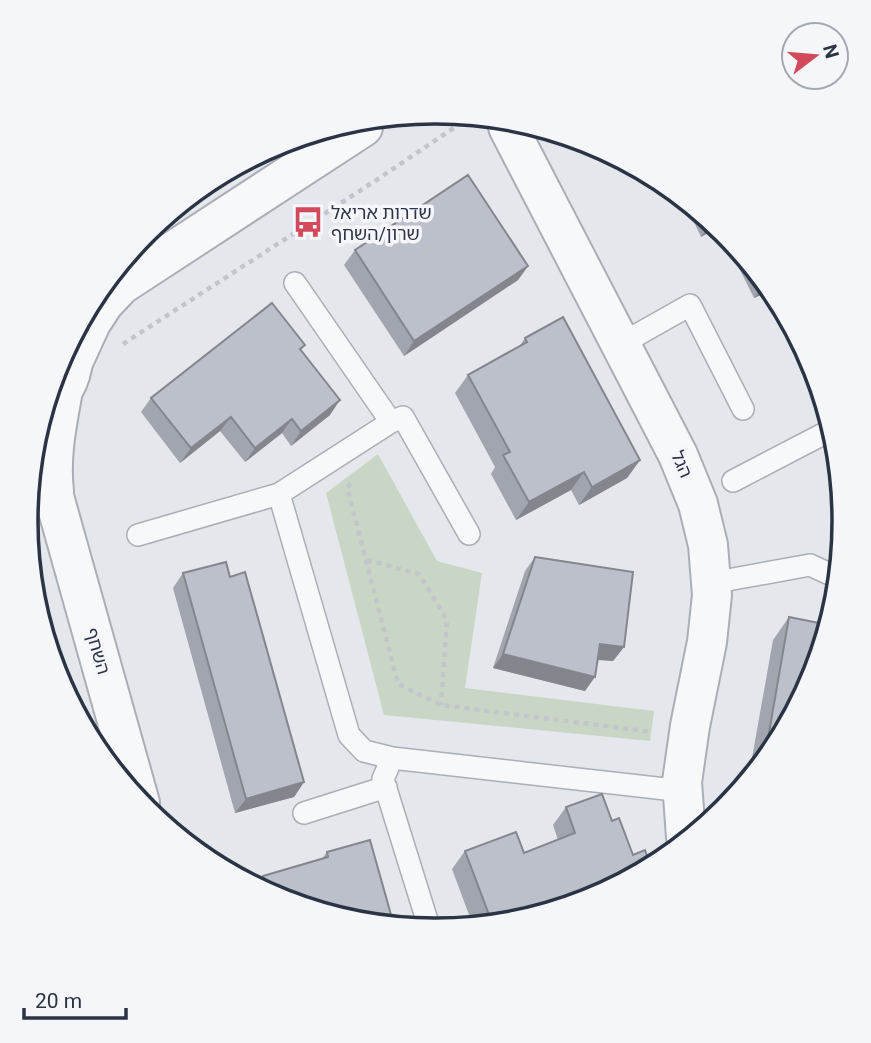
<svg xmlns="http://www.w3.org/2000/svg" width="871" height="1043" font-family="Roboto,'Noto Sans Hebrew',sans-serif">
<rect width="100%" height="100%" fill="#e4e7ec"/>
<path fill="#c9d6c5" d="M378,454l59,107 45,12 -17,115 189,23 -4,30 -266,-26 -58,-222z"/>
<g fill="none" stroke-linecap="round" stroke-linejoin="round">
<defs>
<path id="service" d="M295,283l96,139
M621,344l69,-39 53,104
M733,481l94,-49
M279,494l70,241 15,16 28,7 291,33
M138,535l141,-41 112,-72 12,-5 66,117
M711,583l99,-18 24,11
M392,758l-9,21 47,151
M304,813l82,-26"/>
<path id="minor" d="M508,127l170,328 20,49 10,41 4,50 -5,47 -17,84 -8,56 4,55
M38,462l17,38 85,303
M54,491c-4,-35 3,-67 9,-101"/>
<path id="tertiary" d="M74,360l17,-37 13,-20 17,-18 242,-158
M49,405c21,-16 26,-39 25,-64"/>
</defs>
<use href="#service" stroke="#a9aeb7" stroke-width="24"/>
<use href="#minor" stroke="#a9aeb7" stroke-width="42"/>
<use href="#tertiary" stroke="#a9aeb7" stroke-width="42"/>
<path stroke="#c2c5cb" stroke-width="4.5" stroke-dasharray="5 5" stroke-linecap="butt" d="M123,344l255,-165 89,-60
M351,484l-4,3 51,197 43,21 212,27
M367,560l52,14 28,46 -6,85"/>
<use href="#service" stroke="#f7f8fa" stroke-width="21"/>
<use href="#minor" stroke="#f7f8fa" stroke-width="38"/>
<use href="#tertiary" stroke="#f7f8fa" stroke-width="38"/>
</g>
<path fill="#a1a5ae" d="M687,207l31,20 -17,10z
M719,228l6,4 40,61 -11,5z
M355,250l173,16 -10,14 -114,76 -60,-91z
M525,338l115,122 -13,18 -48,27 -8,-15 -55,30 -25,-46 4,-7 -40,-74 13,-18 51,-28z
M305,345l-4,5 29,65 -39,31 -9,-13 -37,29 -25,-31 -40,32 -39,-51 10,-14z
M535,557l89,90 -11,14 -15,-1 -13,31 -92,-23 32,-97z
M183,573l47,4 74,205 -10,15 -59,16 -62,-225z
M789,617l24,61 -64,97 24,-135z
M602,794l-10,106 -120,23 -20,-54 13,-18 59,2 34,-13 -5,-15 13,-18z
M327,852l66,70 -114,-23 -22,-14 6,-9 59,-17z"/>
<path fill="#83868d" d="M711,223l7,4 -17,10z
M528,266l-10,14 -114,76 10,-15z
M762,288l3,5 -11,5z
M340,400l-10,15 -39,31 10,-15z
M231,417l-11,14 -40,32 11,-15z
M292,419l-10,14 -37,29 10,-14z
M640,460l-13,18 -48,27 13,-18z
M584,472l-13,18 -55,30 13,-18z
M600,644l24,3 -11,14 -23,-2z
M503,654l92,23 -10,14 -92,-23z
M304,782l-10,15 -59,16 11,-14z"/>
<path fill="#bbc0ca" stroke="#83868d" stroke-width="2" d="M468,175l60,91 -114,75 -59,-91z
M272,303l33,42 -5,4 40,51 -39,31 -9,-12 -37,29 -24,-31 -40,31 -40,-50z
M563,317l77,143 -48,27 -8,-15 -55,30 -26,-47 7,-3 -42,-77 59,-33 -2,-4z
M535,557l98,15 -9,75 -24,-3 -5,33 -92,-23z
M226,562l4,15 15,-5 59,210 -58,17 -63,-226z
M789,617l35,7 -11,54 -47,72z
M602,794l10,27 7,-3 14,37 12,-5 4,12 -57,38 -101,20 -26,-69 51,-19 8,21 51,-20 -9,-26z
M370,840l23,82 -114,-23 -11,-7 -5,-16 65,-19 -1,-5z"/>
<defs>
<symbol id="bus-bare" viewBox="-9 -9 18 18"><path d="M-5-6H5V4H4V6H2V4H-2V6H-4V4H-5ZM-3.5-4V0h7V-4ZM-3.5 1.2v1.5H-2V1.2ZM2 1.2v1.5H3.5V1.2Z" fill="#d1495b" stroke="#f4f6f9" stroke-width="2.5" paint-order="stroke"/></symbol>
</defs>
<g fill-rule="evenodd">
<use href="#bus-bare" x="286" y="200" width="44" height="44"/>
</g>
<g text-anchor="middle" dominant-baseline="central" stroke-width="7" stroke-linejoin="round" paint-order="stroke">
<g font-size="18" fill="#2b3445" stroke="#f4f6f9" text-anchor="start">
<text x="331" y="212">שדרות אריאל<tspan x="331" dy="21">שרון/השחף</tspan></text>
</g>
<g font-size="18" fill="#2b3445" stroke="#f4f6f9">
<text transform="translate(682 464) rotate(67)">הגל</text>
<text transform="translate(98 651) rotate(74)">השחף</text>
</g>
</g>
<path d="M0 0H871V1043H0ZM38 521a397 397 0 1 1 794 0a397 397 0 1 1-794 0Z" fill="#f4f6f9" fill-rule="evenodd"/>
<path fill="none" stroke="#2b3445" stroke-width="3.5" d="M38 521a397 397 0 1 1 794 0a397 397 0 1 1-794 0Z"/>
<g transform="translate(815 56) rotate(74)"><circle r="33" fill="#f4f6f9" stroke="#a4a8b1" stroke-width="2"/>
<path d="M0-5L12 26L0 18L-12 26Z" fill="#d1495b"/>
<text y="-10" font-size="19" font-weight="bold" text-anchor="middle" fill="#2b3445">N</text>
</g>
<path d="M24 1008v10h102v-10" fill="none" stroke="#2b3445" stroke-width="3.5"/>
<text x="35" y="1008" font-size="21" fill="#2b3445" stroke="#f4f6f9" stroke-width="5" paint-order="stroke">20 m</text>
</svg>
